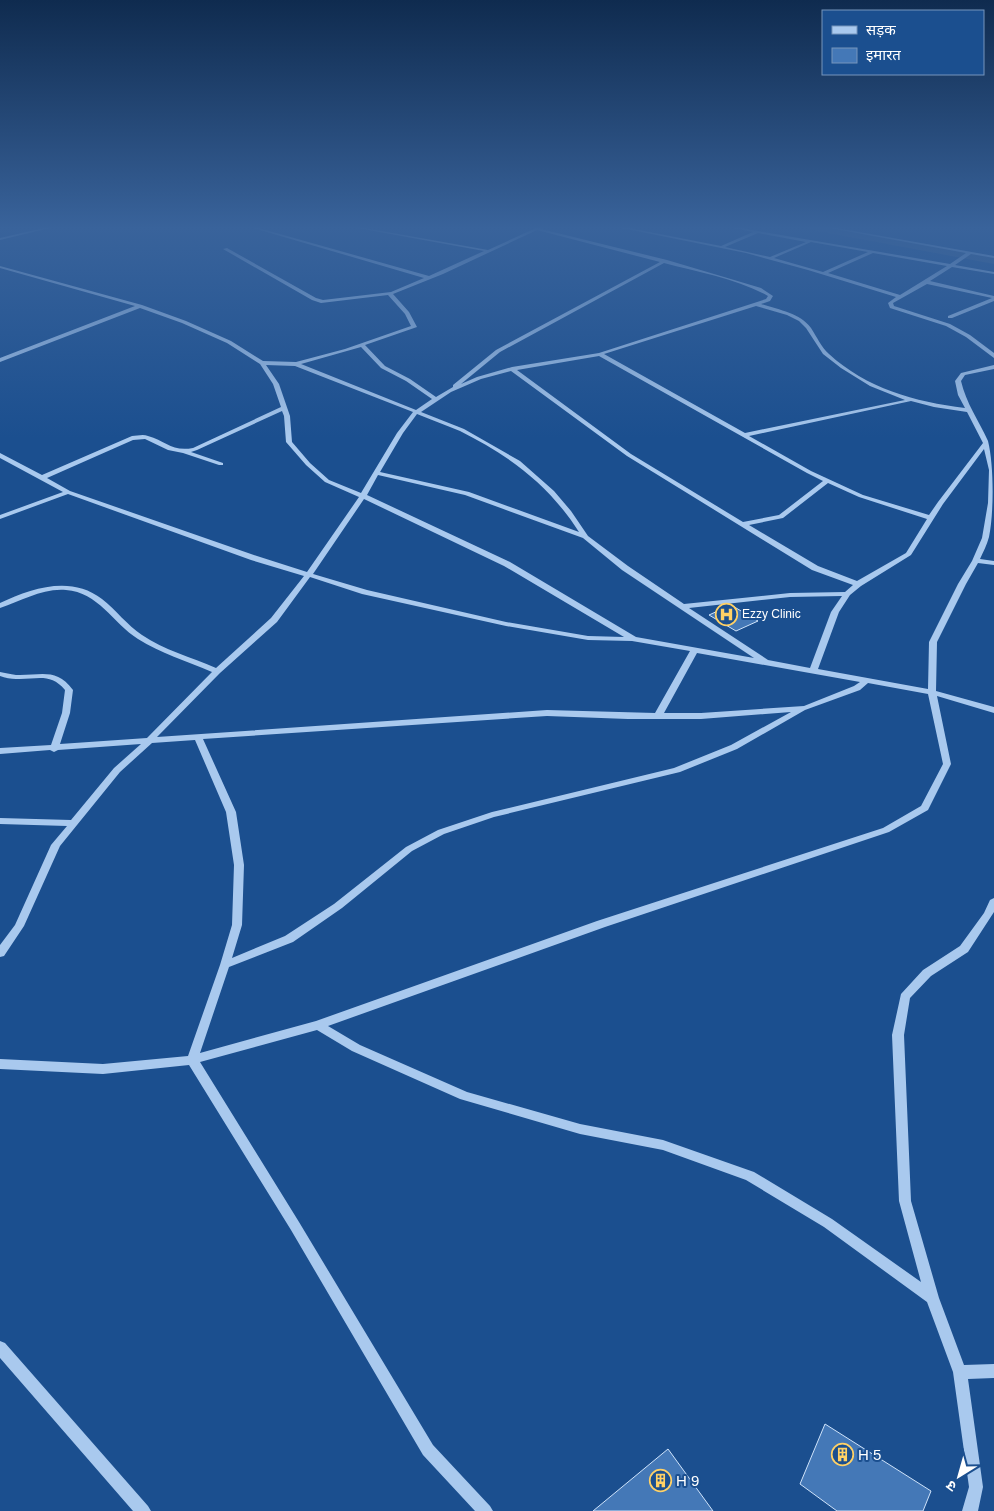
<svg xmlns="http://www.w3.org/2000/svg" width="994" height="1511" font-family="Helvetica,'Noto Sans Devanagari',sans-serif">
<rect width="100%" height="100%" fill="#1b4f8f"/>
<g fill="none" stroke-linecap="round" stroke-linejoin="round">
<path fill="#3c6290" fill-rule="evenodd" d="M806,227h23l165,29v8l-182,-34z"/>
</g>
<path fill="#4478b7" stroke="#cfe3fa" d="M731,605l27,16 -22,10 -27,-16z
M825,1424l106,67 -8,20h-86l-37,-27z
M668,1449l45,62h-120z"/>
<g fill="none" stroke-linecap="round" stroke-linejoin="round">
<path fill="#a9c9ee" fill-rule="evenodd" d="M48,227h6l-54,13v-2z
M250,227h5l174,49 55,-25 -132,-24h7l129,23 50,-23h5l-2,2 126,31 94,28 12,8 -3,5 -9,3c18,6 39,9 50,24 6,9 10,19 18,26 37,34 86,48 136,54l-7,-13 -3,-14 6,-8 33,-8v4l-29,6 -4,6c5,22 18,40 27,60 6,24 6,72 1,96 -2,8 -6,15 -9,22l14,2v4l-16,-2 -12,21 -29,58 -1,49 58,16v6l-57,-17 14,68 -23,46 -39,22 -284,95 -277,99 32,19 107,47 113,32 83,16 91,32 78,47 89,63 -22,-81 -7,-166 9,-41 22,-24 37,-24 24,-33 6,-13 4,-2v14l-26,40 -37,24 -21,22 -6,37 7,166 28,97 25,67 30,-1v14l-26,1 15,108 -5,24h-16l7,-24 -16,-115 -26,-70 -103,-75 -78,-47 -83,-30 -83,-16 -120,-35 -108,-48 -35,-21 -117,32 99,160 134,223 57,61 3,5h-18l-52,-56 -132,-225 -102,-165 -86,9 -103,-5v-10l103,5 85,-8 32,-91 12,-40 2,-60 -8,-53 -31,-72 -43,3 -32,29 -60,74 -36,80 -20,30 -4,1v-12l15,-20 36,-80 16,-19 -67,-2v-6l71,2 43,-52 27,-24 -83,6 -4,2 -4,-2 -50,4v-6l51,-3 11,-32 3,-23c-15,-18 -29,-10 -49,-11 -5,0 -11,-1 -16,-3v-4c5,1 10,2 16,3 24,1 40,-8 57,15l-3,23 -10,31 87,-6 65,-66c-25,-11 -52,-19 -74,-33 -25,-16 -40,-47 -72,-49 -24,-2 -44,11 -66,18v-5c32,-15 71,-28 102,-4 14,11 25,26 40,36 22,15 49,22 74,33l55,-50 33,-42 -53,-16 -183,-66 -68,25v-4l63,-23 -63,-34v-5l42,22 90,-39c5,0 11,-2 16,0 18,5 24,16 45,12l88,-41 -8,-23 -13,-20 -33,-21 -45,-20 -42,-15 -140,54v-4l135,-52 -135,-38v-2l142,39 44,16 45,20 32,20 33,1 49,-13 66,-23 -6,-12 -17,-19 -67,8 -9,-3 -89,-51 4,-1 89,50 7,2 68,-8 33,-14zM537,230l123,32 -164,88 -43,35v2l-17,10 -26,-18 -25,-13 -20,-21 52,-18 -8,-15 -16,-18 50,-20zM664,263c34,9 74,16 104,33l-2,3 -12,4 -155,50 -87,14 -35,10 -16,7 39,-32zM756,306l31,9 12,6 7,7 17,26 18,14 29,18 35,14 -160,33 -141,-79zM361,347l20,21 25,13 26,18 -16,11 -115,-46zM599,356l208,117 16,8 -44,34 -36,7 -112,-68 -114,-84zM266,365l29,1 118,46 -16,21 -36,60 -32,-13 -19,-17 -18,-21 -2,-26 -11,-32zM511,371l116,85 185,114 41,15 -8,7 -55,1 -106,11 -56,-38 -40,-30 -17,-25 -17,-20 -34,-30 -56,-32 -43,-17 30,-20 30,-13zM911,401l23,6 33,5 16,31 -45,59 -9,13 -66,-20 -52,-24 -62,-35zM282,411l2,5 2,26 20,23 19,17 34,15 -52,75 -50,-16 -187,-65 -23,-13 86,-38 12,-1 23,11 15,3 36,12h4v-2l-32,-11 6,-2zM417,414c14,6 29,11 43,17 50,25 89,54 119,101l-110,-40 -89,-20 23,-39zM984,449l5,21 -1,33 -6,35 -10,23 -14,23 -29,58 -1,47 -110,-20 21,-57 11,-17 11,-9 50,-31 32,-51zM378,475l87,20 118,43 39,32 132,88 -118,-21 -126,-75 -143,-67zM828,483l31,14 68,22 -21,34 -49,28 -39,-15 -69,-41 34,-7zM364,499l140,67 120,71 -36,-1 -82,-14 -139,-32 -54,-16zM310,577l52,17 144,32 82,14 44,1 58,10 -35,62 -108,-3 -390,27 63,-64 57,-51zM842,596l-11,16 -21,56 -42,-8 -79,-52 101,-11zM697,653l163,29 -6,4 -50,20 -103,7h-37zM868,683l60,11 15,70 -22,42 -38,22 -286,93 -281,100 -116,32 29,-86 64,-25 49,-34 70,-57 32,-17 50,-17 186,-45 57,-23 68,-39 55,-20zM791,712l-60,33 -57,23 -182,44 -54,18 -32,17 -72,57 -49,32 -53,22 10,-33 2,-60 -8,-53 -33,-73 344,-23 81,3h73z
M617,227h7l97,19 32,-14 -25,-5h7l215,37 16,-11 -142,-26h7l163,29v2l-23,-4 -16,11 39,7v2l-42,-7 -22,14 64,15v5l-42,17h-4v-2l44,-18 -65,-14 -34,19 1,3 56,18 20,11 24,18v5l-28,-21 -20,-11 -56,-18 -2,-5 8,-6 -88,-27 -62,-17zM758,233l48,9 -36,15 -45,-10zM811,242l57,10 -45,20 -49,-14zM873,253l74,13 -47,29 -72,-22z
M0,1341l5,2 143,163 3,5h-18l-133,-153z"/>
</g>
<linearGradient id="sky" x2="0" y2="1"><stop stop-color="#0f2b4f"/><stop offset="0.52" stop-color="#39639b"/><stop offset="1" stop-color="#39639b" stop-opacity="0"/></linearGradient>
<rect width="994" height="438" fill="url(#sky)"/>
<defs>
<symbol id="hospital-ring" viewBox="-11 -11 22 22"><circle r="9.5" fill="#1b4f8f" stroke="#ffd166" stroke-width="1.5"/><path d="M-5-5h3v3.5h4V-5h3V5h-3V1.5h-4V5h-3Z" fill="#ffd166"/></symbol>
<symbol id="building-ring" viewBox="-11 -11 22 22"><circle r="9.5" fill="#1b4f8f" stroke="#ffd166" stroke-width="1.5"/><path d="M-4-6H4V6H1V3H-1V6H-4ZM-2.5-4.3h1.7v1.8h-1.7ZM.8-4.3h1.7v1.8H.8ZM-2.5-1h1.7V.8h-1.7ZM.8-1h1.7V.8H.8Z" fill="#ffd166"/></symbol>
</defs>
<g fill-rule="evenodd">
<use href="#hospital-ring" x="714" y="602" width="25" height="25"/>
<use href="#building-ring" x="830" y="1442" width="25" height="25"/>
<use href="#building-ring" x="648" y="1468" width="25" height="25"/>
</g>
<g text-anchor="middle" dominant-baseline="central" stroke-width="4" stroke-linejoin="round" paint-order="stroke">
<g font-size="12" fill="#fff" stroke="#1b4f8f" text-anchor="start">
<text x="742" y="614">Ezzy Clinic</text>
</g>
<g font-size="15" fill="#fff" stroke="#1b4f8f" text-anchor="start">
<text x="858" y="1454">H 5</text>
<text x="676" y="1480">H 9</text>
</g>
</g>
<rect x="822" y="10" width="162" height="65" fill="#1b4f8f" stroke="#7695bc"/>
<rect x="832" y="26" width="25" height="8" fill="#a9c9ee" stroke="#7695bc"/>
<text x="866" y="35" font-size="15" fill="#ffffff">सड़क</text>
<rect x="832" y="48" width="25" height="15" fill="#4478b7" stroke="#7695bc"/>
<text x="866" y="60" font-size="15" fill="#ffffff">इमारत</text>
<g transform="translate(959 1476) rotate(217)" stroke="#1b4f8f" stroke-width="4" paint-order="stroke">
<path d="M0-4L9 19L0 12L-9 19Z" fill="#ffffff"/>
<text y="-8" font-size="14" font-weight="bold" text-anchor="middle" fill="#ffffff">उ</text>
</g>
</svg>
